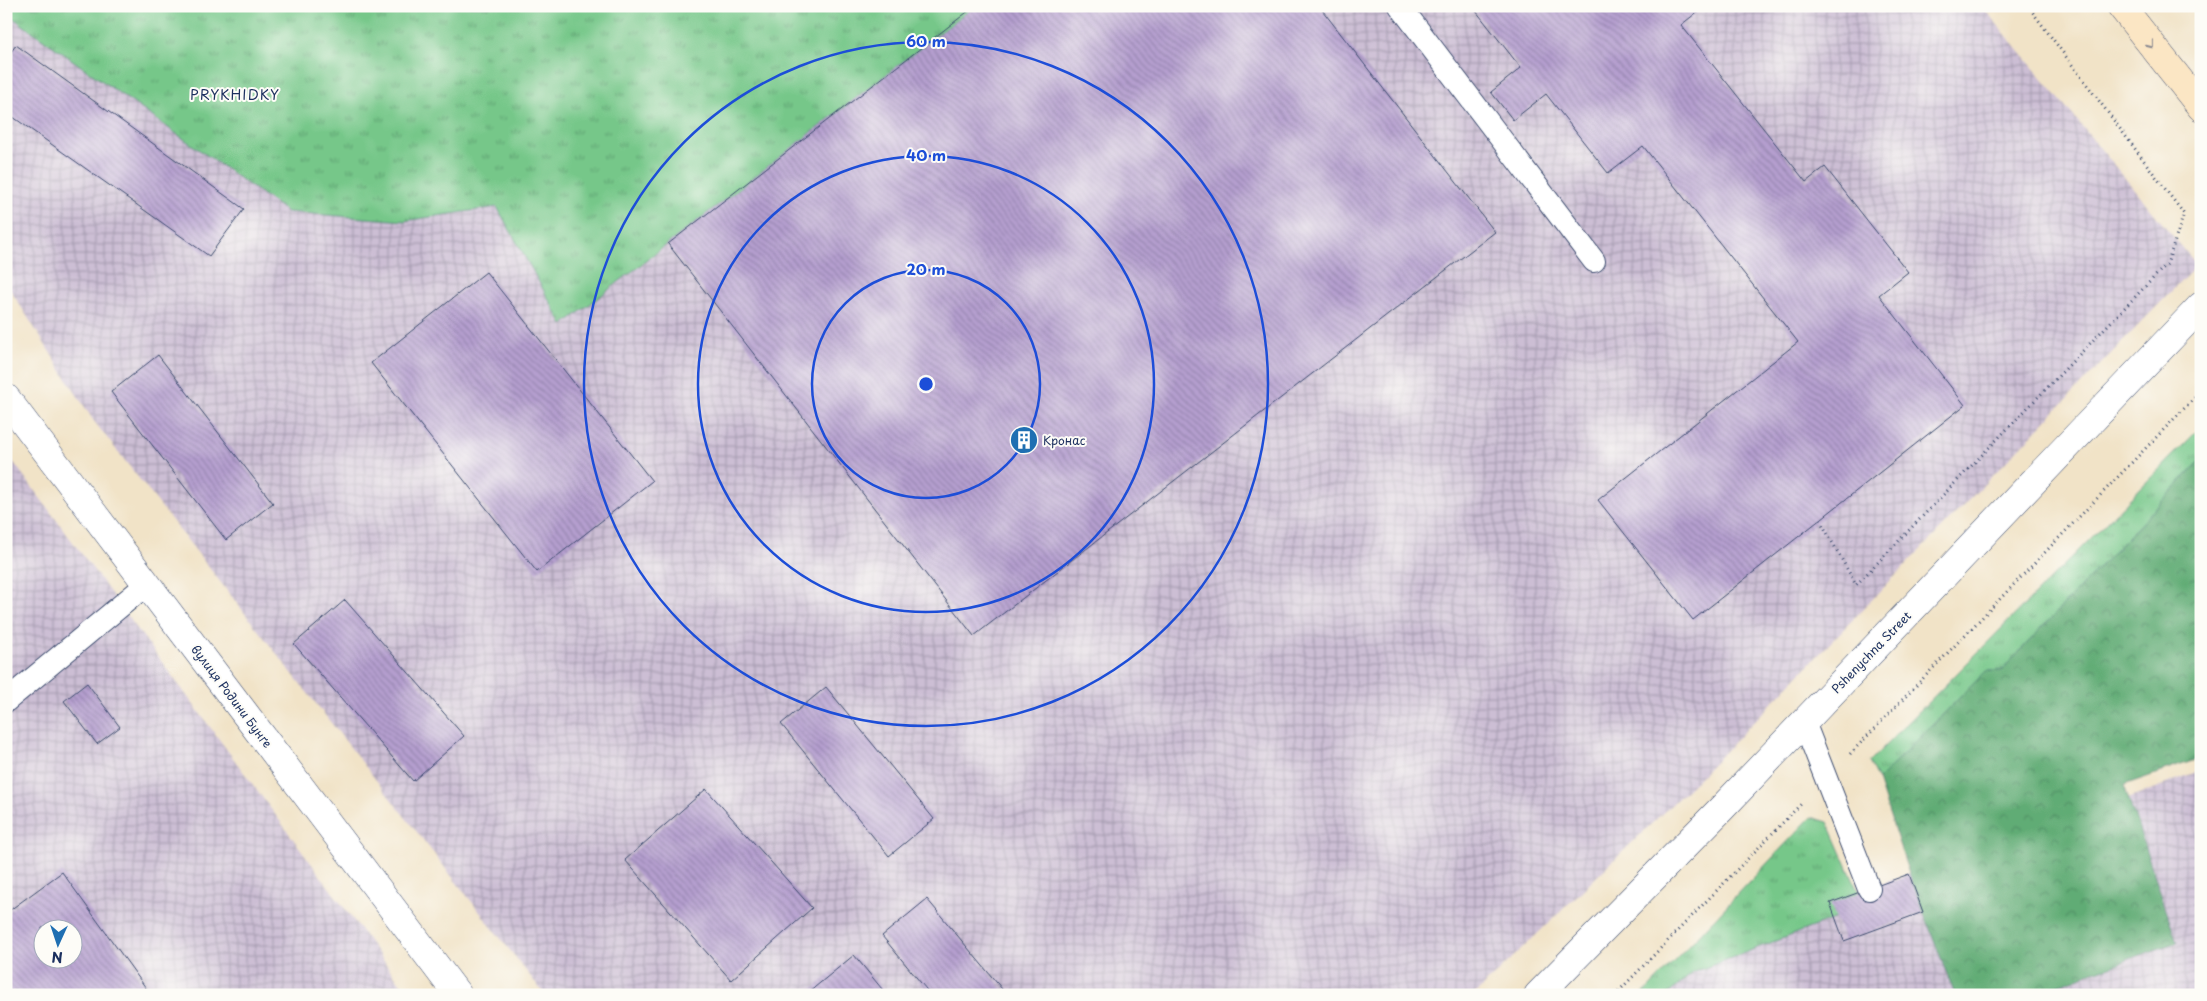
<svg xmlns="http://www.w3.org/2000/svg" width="2207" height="1001" font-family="'Playpen Sans',sans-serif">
<defs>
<pattern id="industrial-grid" width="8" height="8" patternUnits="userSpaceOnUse" patternTransform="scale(1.25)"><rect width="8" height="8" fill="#ccbed4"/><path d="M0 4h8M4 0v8" fill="none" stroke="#a59baf"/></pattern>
<pattern id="grass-tufts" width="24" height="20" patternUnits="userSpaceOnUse" patternTransform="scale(1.25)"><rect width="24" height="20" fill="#76c789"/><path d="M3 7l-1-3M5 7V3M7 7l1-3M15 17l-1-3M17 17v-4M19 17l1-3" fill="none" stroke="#60a273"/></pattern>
<pattern id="forest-crowns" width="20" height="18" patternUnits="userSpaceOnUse" patternTransform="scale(1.25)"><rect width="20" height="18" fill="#60ac75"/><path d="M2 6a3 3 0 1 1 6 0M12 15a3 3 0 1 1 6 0" fill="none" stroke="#4e8c63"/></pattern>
<pattern id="building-back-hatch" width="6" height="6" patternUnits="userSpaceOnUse" patternTransform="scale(1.25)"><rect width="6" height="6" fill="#b59fcf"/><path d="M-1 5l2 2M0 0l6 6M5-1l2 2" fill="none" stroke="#9282ab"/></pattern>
</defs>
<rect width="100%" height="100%" fill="#fdfcf7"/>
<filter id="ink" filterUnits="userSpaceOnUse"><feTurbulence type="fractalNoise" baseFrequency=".02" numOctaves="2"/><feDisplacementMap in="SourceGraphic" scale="10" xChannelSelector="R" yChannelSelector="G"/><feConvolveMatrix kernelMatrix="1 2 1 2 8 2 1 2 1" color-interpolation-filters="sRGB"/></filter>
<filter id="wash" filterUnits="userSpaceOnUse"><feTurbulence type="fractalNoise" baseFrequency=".0096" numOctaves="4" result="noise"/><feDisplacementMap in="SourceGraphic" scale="20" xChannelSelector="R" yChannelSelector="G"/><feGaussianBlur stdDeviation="1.12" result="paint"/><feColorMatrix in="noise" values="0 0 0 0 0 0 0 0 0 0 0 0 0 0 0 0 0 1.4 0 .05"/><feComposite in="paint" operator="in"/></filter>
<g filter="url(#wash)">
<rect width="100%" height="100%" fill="#f1e3c7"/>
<path fill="url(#industrial-grid)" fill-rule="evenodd" d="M6,6h1976l215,259 -498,513 -225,217h-929l-452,-575 -87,-137z
M6,452l403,543h-403zM42,928h30v30h-30z
M2201,770v225h-534l27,-23 141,-54 78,-33z"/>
<path fill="url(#grass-tufts)" stroke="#487b74" d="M6,6h969l-412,319 -66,-118 -93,14 -117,-9 -281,-199z
M2201,427v33l-200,211h-15l-108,109 -9,-18z
M1811,817l17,5 31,71 -23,25 -142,54 -27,23h-25z"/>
<path fill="url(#forest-crowns)" stroke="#3e6e6a" d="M2201,460v298l-77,27 53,157 -147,53h-75l-46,-121 -31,-94 108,-109h15z"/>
<g id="blocks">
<path fill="url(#building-back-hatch)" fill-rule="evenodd" d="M975,6h344l176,226 -521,404 -306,-392z
M1472,6h233l-24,19 125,157 19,-15 83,105 -29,23 86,110 -272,215 -95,-120 200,-158 -155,-196 -35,27 -62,-79 -33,26 -22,-28 30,-24z
M16,45l228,164 -35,47 -203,-144v-53z
M486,272l166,209 -115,91 -166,-209z
M158,355l115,148 -47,37 -115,-148z
M345,600l119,136 -51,45 -119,-137z
M87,683l33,44 -23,17 -33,-43z
M826,687l108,132 -45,37 -108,-132z
M706,789l106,119 -81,72 -106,-120z
M62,872l89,123h-145v-82zM42,928h30v30h-30z
M1909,874l14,38 -79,29 -14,-38z
M927,899l80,96h-76l-49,-59z
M854,955l33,40h-76l-2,-3z"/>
</g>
</g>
<g filter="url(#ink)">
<use href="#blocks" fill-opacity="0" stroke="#3b4a6e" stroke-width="1"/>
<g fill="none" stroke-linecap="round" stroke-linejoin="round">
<defs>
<path id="lane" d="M1400,6l194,255
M6,701l141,-117
M1804,722l65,167"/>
<path id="street" d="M6,398l452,597
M1538,995l184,-187 479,-502"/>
<path id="secondary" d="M2121,6l80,101"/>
</defs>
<use href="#lane" stroke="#3b4a6e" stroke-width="24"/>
<use href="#street" stroke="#3b4a6e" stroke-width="29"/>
<use href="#secondary" stroke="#3b4a6e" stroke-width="29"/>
<path stroke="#3b4a6e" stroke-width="3" stroke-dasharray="1 4" stroke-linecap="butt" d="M1820,520l36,65 311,-321 17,-50 -156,-208
M1850,754l351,-363
M1615,995l187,-192"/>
<use href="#lane" stroke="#fff" stroke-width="22"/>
<use href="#street" stroke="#fff" stroke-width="28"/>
<use href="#secondary" stroke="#fbe6c4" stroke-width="28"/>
</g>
<defs><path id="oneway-chevron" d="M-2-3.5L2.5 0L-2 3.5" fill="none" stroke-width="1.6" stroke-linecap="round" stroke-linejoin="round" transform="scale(1.25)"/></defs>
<use stroke="#8b8a91" href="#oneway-chevron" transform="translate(2151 45) rotate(52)"/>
</g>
<g fill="none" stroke="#1d4ed8" stroke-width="2.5">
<circle cx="926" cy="384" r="114"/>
<circle cx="926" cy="384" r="228"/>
<circle cx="926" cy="384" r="342"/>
</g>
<defs>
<symbol id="building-disc" viewBox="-11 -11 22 22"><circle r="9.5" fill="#1f6fb2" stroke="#fdfcf7"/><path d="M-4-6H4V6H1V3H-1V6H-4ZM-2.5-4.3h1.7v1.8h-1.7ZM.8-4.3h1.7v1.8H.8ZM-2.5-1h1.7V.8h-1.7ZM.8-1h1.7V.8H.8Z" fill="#fff"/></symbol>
</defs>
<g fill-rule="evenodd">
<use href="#building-disc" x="1008" y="424" width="32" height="32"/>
</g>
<g text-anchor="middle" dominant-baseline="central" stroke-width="4" stroke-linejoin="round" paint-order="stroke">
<g font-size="12" fill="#1b2f5e" stroke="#fdfcf7" text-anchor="start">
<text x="1043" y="440">Кронас</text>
</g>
<g font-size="12" fill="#1b2f5e" stroke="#fdfcf7">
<text transform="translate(1871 652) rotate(-46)">Pshenychna Street</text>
<text transform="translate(232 696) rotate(53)">вулиця Родини Бунґе</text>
</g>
<g font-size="14" letter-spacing="1" fill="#1b2f5e" stroke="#fdfcf7">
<text x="235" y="94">PRYKHIDKY</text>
</g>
</g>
<circle cx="926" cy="384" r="8" fill="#1d4ed8" stroke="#fdfcf7" stroke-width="2.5"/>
<g font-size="15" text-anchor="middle" font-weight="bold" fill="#1d4ed8" stroke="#fdfcf7" stroke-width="4" stroke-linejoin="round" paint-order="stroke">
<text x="926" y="47">60 m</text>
<text x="926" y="161">40 m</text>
<text x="926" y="275">20 m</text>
</g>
<rect width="2207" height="1001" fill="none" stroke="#fdfcf7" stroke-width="25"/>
<g transform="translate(58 944) rotate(183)"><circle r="24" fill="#fdfcf7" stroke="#a3aaba"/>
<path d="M0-4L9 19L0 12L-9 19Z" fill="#1f6fb2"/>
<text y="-8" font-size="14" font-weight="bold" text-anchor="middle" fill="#1b2f5e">N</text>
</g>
</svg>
